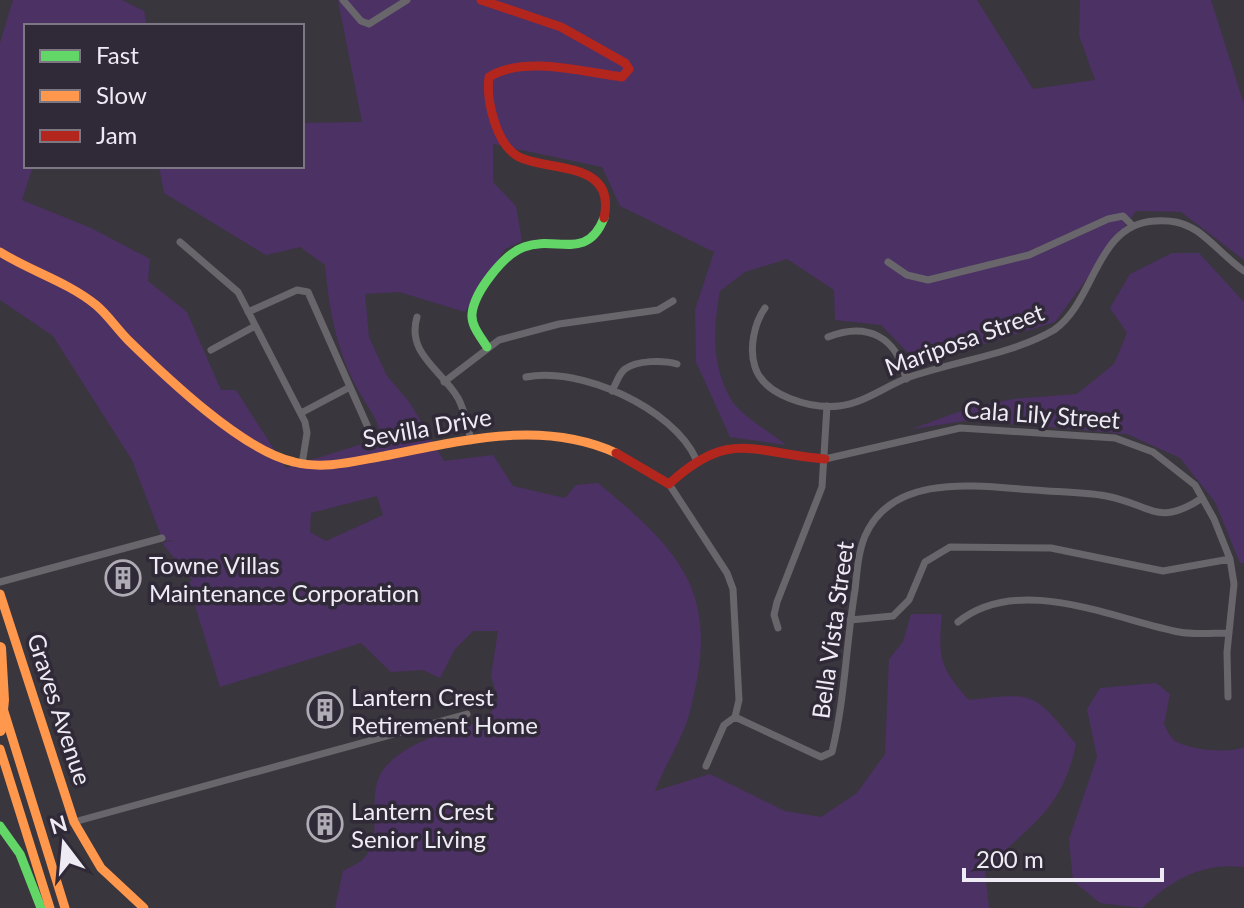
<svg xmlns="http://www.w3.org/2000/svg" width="1244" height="908" font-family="Lato,sans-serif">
<rect width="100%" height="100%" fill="#3a363e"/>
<path fill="#4c3165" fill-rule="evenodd" d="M13,0h109l22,11 3,15h-121v140h7l-11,34 69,28 59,31 -2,22 39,31 34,78h15l50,78 95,-30c-3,-21 -14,-31 -24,-50 -21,-39 -28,-80 -32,-123l-25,-18 -34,8 -102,-62 -5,-27h143v-43l60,-1 -24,-122h639l56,89 62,-9 -16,-45 1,-35h131l33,104v156l-63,-48 -45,-1 -81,111 -136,42 -38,-39 -46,-5 -1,-30 -47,-31 -42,13 -25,19c-7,38 -9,75 12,110 11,16 38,31 54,44l-56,-8 -34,-75 -1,-52 19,-58 -94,-46 -18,-39 -109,-23v38l23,24 6,35 -17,8 -40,63 -66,-20 -34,2 4,43 18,39 23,27 34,58 49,-6 20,31 52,12 11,-13 22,-2c90,74 124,115 90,235 -8,25 -24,49 -33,73l55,-17 75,37 36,6 36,-24 28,-39 4,-95 14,-17 8,-28h31c-4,43 -3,53 27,86 66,-8 65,-8 107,44 -14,67 -46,80 -91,126l4,38h-654l8,-37c6,-4 16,-7 21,-13 21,-22 1,-63 19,-88 23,-30 70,-39 104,-51l11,-20 -7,-23 7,-45h-25l-18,18 -15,29 -17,-8 -32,2 -30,-29 -141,44 -32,-104 4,-3 -30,-37 12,-3 -11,1 -31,-81 -79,-124 -53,-36v-257zM377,496l6,19 -57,26 -16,-9 1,-19z
M1172,253h27l45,49v261h-4l-25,-61 -35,-44 -53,-24 -156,-14 -59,9 57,-21 44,-9 64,-5 37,-30 13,-31 -17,-25 20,-34z
M1156,683l14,11 -6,30c2,4 6,13 10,16 14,10 55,14 70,7v120c-42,-5 -73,13 -102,41l-42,-5 -27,-22 -4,-42 28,-82 -10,-48 13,-21z"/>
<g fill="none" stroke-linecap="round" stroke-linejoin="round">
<path stroke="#68666a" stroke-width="7" d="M343,0l18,21 8,3 38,-24
M180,242l58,50 67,130 2,11 -5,31
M888,262l19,13 21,5 101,-25 79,-36 15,-3 9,9
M765,308c-11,15 -16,41 -10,59 9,29 56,42 84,39 25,-3 45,-19 68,-28 47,-17 104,-23 147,-48 42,-29 41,-106 101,-109 16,-1 28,1 42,10 16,11 30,28 47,40
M248,312l49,-22 11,2 62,140
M417,317c-11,37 25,53 41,81 7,13 10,29 13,43
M828,337c39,-15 69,-1 78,42
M211,350l44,-24
M526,377c54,-11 147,31 170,82
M444,382l55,-42 60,-16 99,-14 15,-9
M612,391c4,-7 7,-18 13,-22 12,-9 39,-9 52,-5
M301,413l49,-26
M825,459l135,-31 155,10 38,14 42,33 19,34 16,40 4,25 -7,68 1,45
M669,484l58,89 6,16 6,111 -4,17
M0,582l162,-44
M850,620l43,-4 16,-16 16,-38 25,-15 101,1 112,23 67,-12
M958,622c61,-49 155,-3 221,10 16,3 34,1 50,1
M778,628l-4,-13 3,-13 45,-115 5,-81
M735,717l86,40 11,-5c13,-53 14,-108 23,-162 2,-18 3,-37 10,-54 28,-64 113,-50 169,-46 23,2 49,2 72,6 44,8 52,32 96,2
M706,766l18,-41 11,-8
M74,822l393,-108"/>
<path stroke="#63d668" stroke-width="9" d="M487,347c-6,-10 -16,-21 -15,-33 2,-22 32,-60 52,-67 31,-12 63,15 80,-29
M0,826l20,28 21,54"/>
<path stroke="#ff974d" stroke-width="9" d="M0,252c30,19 68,30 96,53 12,10 21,24 33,36 37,36 114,110 165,121 30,8 61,-1 90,-6 77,-15 158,-37 232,-3
M0,594l74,228 27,46 43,40
M2,705l63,203
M0,749l50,159"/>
<path stroke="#b3261e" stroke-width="9" d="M481,0l80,27 64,36 4,6 -7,8c-39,-5 -98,-22 -133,0 -3,23 7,68 30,80 30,15 98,3 85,61
M616,453l53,31c61,-56 83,-31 156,-25"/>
<path stroke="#ff974d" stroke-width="12" d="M0,648l3,52 -3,30"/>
</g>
<defs>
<symbol id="building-ring" viewBox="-11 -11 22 22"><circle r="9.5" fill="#302937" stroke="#b0acb5" stroke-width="1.5"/><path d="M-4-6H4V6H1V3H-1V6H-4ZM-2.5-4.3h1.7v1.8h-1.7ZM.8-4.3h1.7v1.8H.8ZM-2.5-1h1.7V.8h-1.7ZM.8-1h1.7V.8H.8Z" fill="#b0acb5"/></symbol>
</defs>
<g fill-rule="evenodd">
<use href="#building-ring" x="103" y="558" width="40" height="40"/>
<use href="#building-ring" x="305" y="690" width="40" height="40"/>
<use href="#building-ring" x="305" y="804" width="40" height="40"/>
</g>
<g text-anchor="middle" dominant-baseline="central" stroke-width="7" stroke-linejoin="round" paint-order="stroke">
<g font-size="24" fill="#efebf5" stroke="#302937">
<text transform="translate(964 339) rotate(-20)">Mariposa Street</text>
<text transform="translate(1042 414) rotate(4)">Cala Lily Street</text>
<text transform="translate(427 427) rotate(-10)">Sevilla Drive</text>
<text transform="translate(832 630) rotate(-82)">Bella Vista Street</text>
<text transform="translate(60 709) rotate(72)">Graves Avenue</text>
</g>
<g font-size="24" fill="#efebf5" stroke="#302937" text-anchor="start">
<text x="149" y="564">Towne Villas<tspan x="149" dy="28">Maintenance Corporation</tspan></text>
<text x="351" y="696">Lantern Crest<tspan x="351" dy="28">Retirement Home</tspan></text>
<text x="351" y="810">Lantern Crest<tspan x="351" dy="28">Senior Living</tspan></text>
</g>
</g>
<rect x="24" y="24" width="280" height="144" fill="#302937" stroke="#7c7783" stroke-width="2"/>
<rect x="40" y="50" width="40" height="12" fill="#63d668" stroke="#7c7783" stroke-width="2"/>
<text x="96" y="64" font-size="24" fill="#efebf5">Fast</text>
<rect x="40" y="90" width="40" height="12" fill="#ff974d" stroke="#7c7783" stroke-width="2"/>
<text x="96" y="104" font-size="24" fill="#efebf5">Slow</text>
<rect x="40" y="130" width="40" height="12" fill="#b3261e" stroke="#7c7783" stroke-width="2"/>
<text x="96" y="144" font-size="24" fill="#efebf5">Jam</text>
<g transform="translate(64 844) rotate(344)" stroke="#302937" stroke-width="6" paint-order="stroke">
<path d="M0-6L14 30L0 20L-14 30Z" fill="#efebf5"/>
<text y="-12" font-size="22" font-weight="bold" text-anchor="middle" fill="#efebf5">N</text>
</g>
<path d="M964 868v12h198v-12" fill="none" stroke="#efebf5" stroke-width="4"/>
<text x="976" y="868" font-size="24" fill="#efebf5" stroke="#302937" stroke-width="6" paint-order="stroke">200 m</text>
</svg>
